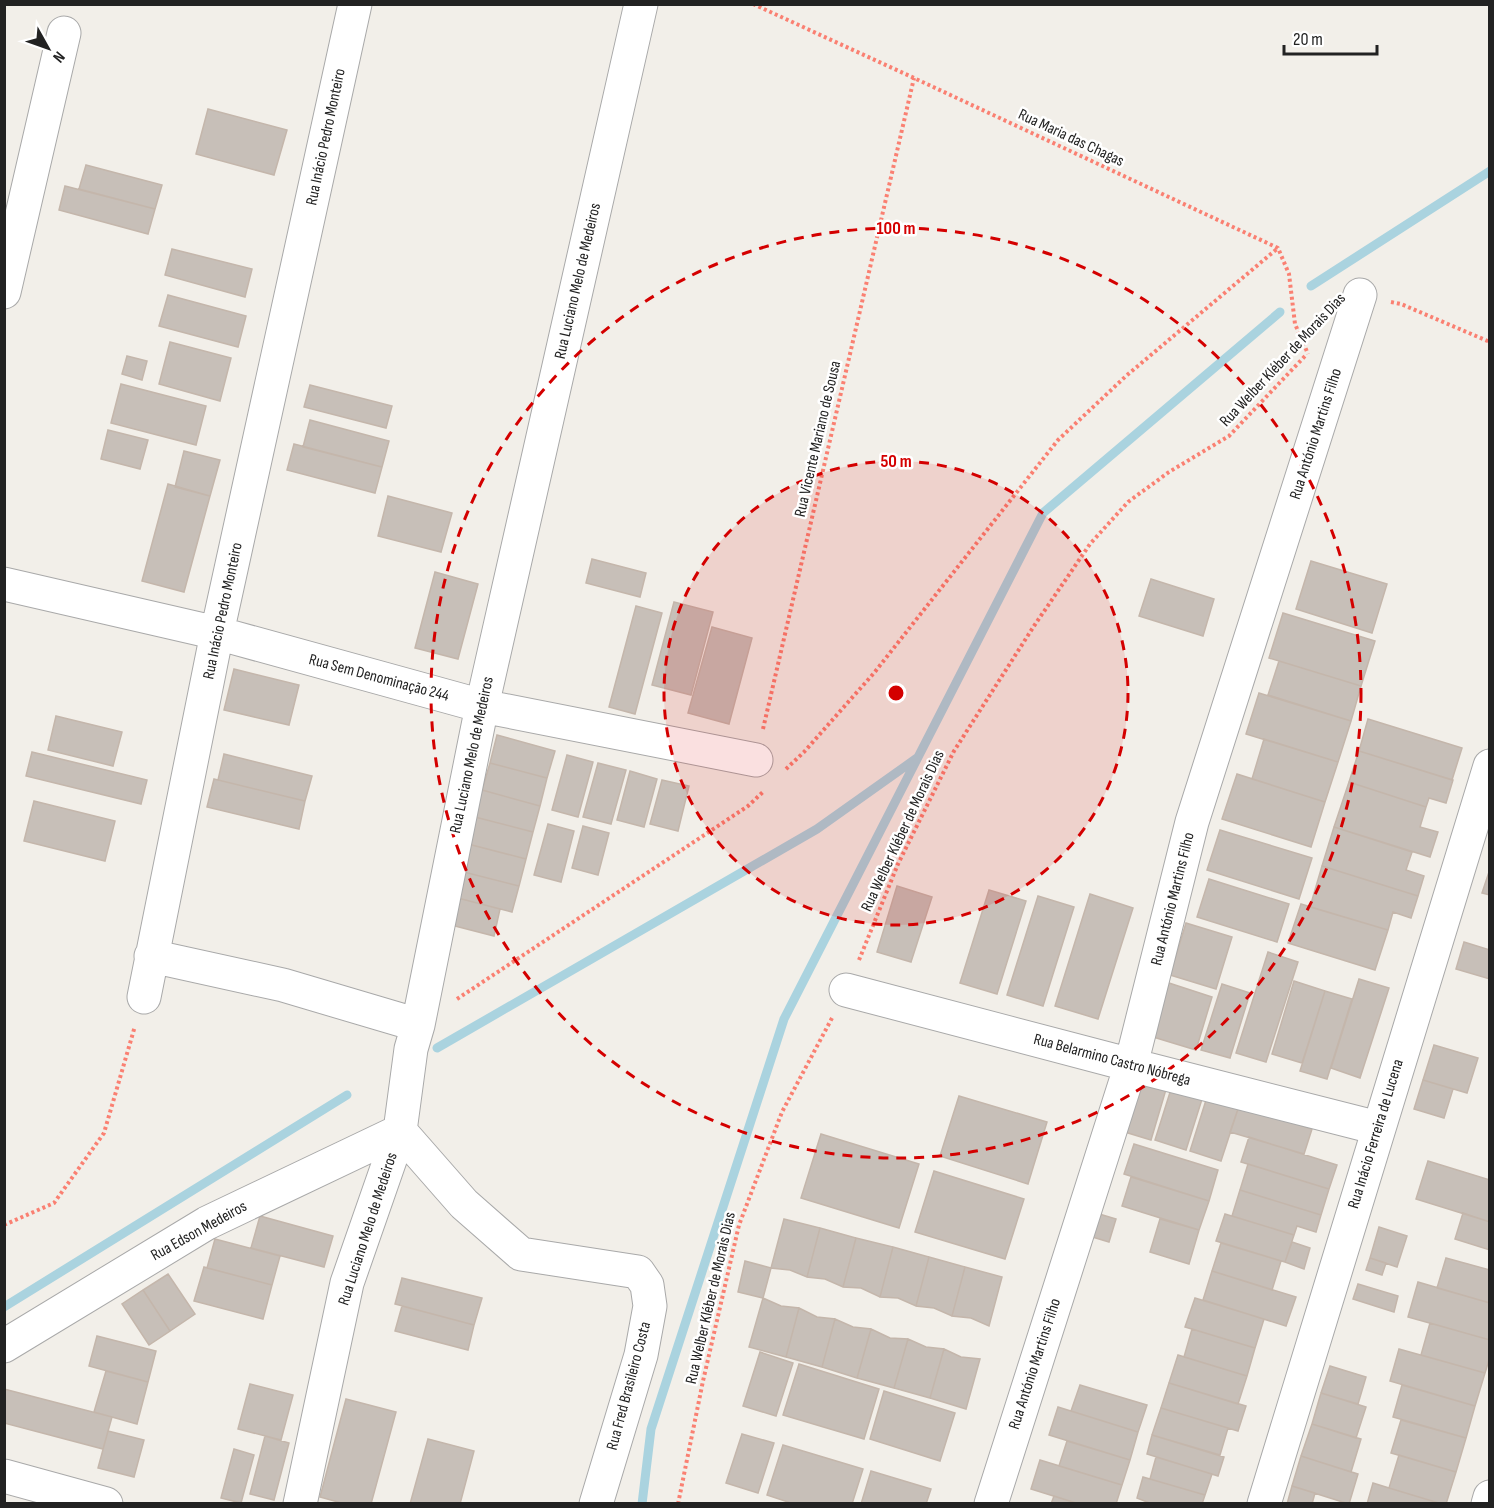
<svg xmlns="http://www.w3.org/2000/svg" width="1494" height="1508" font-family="'Sofia Sans Condensed',sans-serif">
<rect width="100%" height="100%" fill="#f2efe9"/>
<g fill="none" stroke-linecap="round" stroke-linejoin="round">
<path stroke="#aad3df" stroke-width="9" d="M1311,286l179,-115
M437,1048l380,-219 100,-71
M4,1307l343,-212
M642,1504l9,-75 133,-410 259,-506 237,-201"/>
</g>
<path fill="#c7bfb8" stroke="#c4b6ab" stroke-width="1.5" d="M208,109l79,21 -13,45 -78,-21z
M86,165l76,20 -7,24 -76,-20z
M65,186l90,23 -7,25 -89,-24z
M172,249l80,20 -7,28 -80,-22z
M168,295l78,21 -8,31 -79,-21z
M170,342l61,16 -11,43 -61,-17z
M127,356l20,5 -5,19 -20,-6z
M121,384l85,22 -10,39 -85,-22z
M310,385l82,21 -6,22 -82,-21z
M310,420l79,21 -7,26 -79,-20z
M108,430l40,10 -8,29 -39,-10z
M294,444l88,23 -7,26 -88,-23z
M184,451l36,9 -10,36 -35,-9z
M168,484l42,12 -26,96 -42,-11z
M388,496l64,17 -11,39 -63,-16z
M592,559l54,14 -6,24 -54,-14z
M1311,561l76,23 -15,49 -76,-24z
M435,572l43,12 -20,75 -43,-11z
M1151,579l63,20 -11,37 -64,-20z
M674,602l39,10 -22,83 -39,-10z
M636,606l26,7 -27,101 -26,-7z
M1283,613l92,28 -14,45 -92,-28z
M712,627l40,11 -23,86 -41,-11z
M1279,661l82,25 -10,35 -83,-26z
M234,669l65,16 -10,40 -65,-15z
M1259,693l92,28 -13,41 -92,-28z
M56,716l66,16 -9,34 -65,-16z
M1368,719l94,29 -10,32 -93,-29z
M497,735l58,16 -8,27 -57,-15z
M1264,739l74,23 -13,40 -73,-23z
M1359,751l94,29 -7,23 -17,-5 -3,9 -77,-25z
M32,752l115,28 -6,24 -115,-28z
M224,754l88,22 -7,25 -87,-21z
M567,755l26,7 -15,55 -26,-7z
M490,763l57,15 -7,28 -58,-16z
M598,763l28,7 -15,54 -28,-7z
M630,771l27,8 -13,48 -27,-7z
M1237,774l88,28 -14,45 -89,-28z
M214,779l91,22 -6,28 -92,-22z
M662,780l27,6 -11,45 -28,-7z
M1349,782l77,25 -6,20 18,5 -8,25 -96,-30z
M482,790l58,16 -7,26 -58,-15z
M34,801l81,20 -10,40 -81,-20z
M475,817l58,15 -7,27 -58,-15z
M548,824l26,7 -13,51 -27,-7z
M583,826l26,7 -11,42 -26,-7z
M1334,827l78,25 -6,18 18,6 -6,20 -96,-30z
M1220,830l92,28 -13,41 -92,-29z
M468,844l58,15 -7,27 -59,-15z
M1322,866l96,30 -7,22 -18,-6 -5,18 -78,-23z
M1490,869v26l-8,-2z
M460,871l59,15 -7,26 -58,-15z
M1209,879l80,25 -12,38 -80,-25z
M897,886l35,11 -21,65 -34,-10z
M989,890l37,11 -29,93 -37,-11z
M1090,894l43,14 -35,111 -43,-13z
M1038,896l36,11 -31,99 -36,-11z
M454,897l46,12 -6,27 -47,-12z
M1301,904l87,26 -13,40 -87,-27z
M1186,923l46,14 -16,52 -46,-14z
M1464,942l26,8v29l-34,-10z
M1268,952l30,10 -32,100 -30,-9z
M1359,979l30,9 -29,90 -29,-10z
M1294,981l31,10 -23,72 -30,-9z
M1169,983l43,14 -16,53 -43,-13z
M1222,984l28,9 -20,65 -29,-8z
M1325,991l27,8 -25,80 -27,-8z
M1434,1045l44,13 -11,35 -44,-13z
M1135,1076l32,10 -16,54 -33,-10z
M1423,1080l30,9 -9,29 -30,-9z
M1172,1086l31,10 -17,54 -31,-10z
M959,1096l88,26 -19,62 -88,-28z
M1207,1097l32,9 -18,55 -31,-10z
M1239,1106l73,23 -8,25 -74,-22z
M821,1134l98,30 -20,64 -98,-30z
M1249,1137l88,28 -8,24 -88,-27z
M1134,1144l84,26 -9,31 -85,-27z
M1428,1161l62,19v42l-74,-23z
M1248,1164l81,25 -8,26 -81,-25z
M934,1171l90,28 -19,60 -90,-27z
M1131,1177l78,24 -10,29 -77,-24z
M1240,1190l81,25 -5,17 -19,-6 -3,9 -62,-19z
M1096,1213l20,6 -7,23 -20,-6z
M1463,1213l27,9v28l-35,-11z
M1225,1214l69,21 -9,27 -69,-21z
M260,1216l73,20 -9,31 -73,-19z
M784,1219l36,9 -13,49 -17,-7 -19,-2z
M1160,1219l39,11 -10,34 -39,-12z
M1379,1227l28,9 -10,31 -27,-9z
M820,1228l36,10 -13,49 -18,-8 -18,-2z
M856,1238l37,9 -13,50 -19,-9 -18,-1z
M215,1239l65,17 -8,29 -65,-17z
M1292,1242l18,6 -6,21 -19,-7z
M1221,1243l60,18 -9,29 -60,-19z
M893,1247l36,10 -13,49 -18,-8 -18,-1z
M929,1257l36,10 -13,49 -18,-8 -18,-2z
M1370,1258l16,5 -4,12 -16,-5z
M1446,1258l44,12v33l-53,-15z
M745,1261l26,7 -8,30 -25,-6z
M204,1267l68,18 -9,34 -69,-18z
M965,1267l37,10 -13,49 -18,-8 -19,-2z
M1212,1271l84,26 -10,29 -83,-26z
M168,1274l27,40 -25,17 -27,-41z
M402,1278l80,20 -8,27 -79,-21z
M1418,1282l72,21v37l-82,-23z
M1358,1284l40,12 -4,16 -41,-13z
M143,1290l27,41 -21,14 -27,-41z
M763,1298l18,8 18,2 -13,49 -37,-10z
M1195,1298l69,21 -9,29 -70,-21z
M402,1306l72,19 -6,25 -73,-19z
M799,1308l18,9 18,2 -13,48 -36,-10z
M835,1319l18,8 18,2 -14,49 -35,-11z
M1430,1323l60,17v17l-5,16 -64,-18z
M871,1329l19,9 18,1 -14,49 -37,-10z
M1192,1329l63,19 -8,28 -63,-19z
M97,1336l59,15 -8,31 -59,-16z
M908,1339l18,8 18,2 -14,49 -36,-10z
M944,1349l17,8 19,2 -14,50 -36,-11z
M1399,1349l86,24 -10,33 -85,-25z
M760,1352l33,11 -17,53 -33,-10z
M1178,1355l69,21 -9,28 -69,-21z
M799,1364l80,25 -15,50 -81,-24z
M1330,1366l36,11 -8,27 -37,-11z
M106,1371l42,11 -11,42 -43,-12z
M1169,1383l77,23 -8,25 -77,-23z
M250,1384l43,11 -12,45 -43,-11z
M1080,1385l67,20 -9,27 -67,-21z
M1402,1385l73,21 -9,32 -73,-21z
M4,1389l108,28 -9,32 -99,-26z
M884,1391l71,22 -15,48 -70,-22z
M1321,1393l45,14 -10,31 -44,-14z
M346,1399l50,13 -25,92h-26l-25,-7z
M1058,1407l80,25 -8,28 -81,-25z
M1161,1408l67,20 -8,27 -68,-20z
M1401,1420l65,18 -10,34 -65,-19z
M1312,1424l49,15 -10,33 -50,-16z
M108,1431l36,9 -10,37 -36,-9z
M742,1434l32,9 -16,50 -32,-10z
M1152,1435l72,22 -6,19 -71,-22z
M265,1436l24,7 -15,57 -24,-6z
M428,1439l46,12 -14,53h-50z
M1067,1441l63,19 -8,25 -63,-19z
M783,1445l80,24 -11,35h-58l-27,-9z
M234,1449l20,6 -13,48 -20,-5z
M1399,1455l57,17 -10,32h-4l-53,-16z
M1301,1456l57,18 -9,30 -57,-18z
M1156,1457l56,17 -7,21 -55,-16z
M1040,1460l82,25 -6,19h-37l-48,-15z
M871,1471l60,18 -5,15h-65z
M1143,1477l62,18 -3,9h-50l-15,-6z
M1373,1483l16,5 53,16h-75z
M1292,1486l23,7 -3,11h-25z
M1054,1496l25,8h-28z"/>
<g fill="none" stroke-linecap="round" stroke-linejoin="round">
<defs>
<path id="street" d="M4,292l60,-259
M4,584l213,49 265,73 274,54
M151,956l132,29 135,40
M846,990l285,75 247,63
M144,997l73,-364 138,-629
M4,1346l203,-123 193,-92 64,73 57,50 117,18 9,13 3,21 -9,49 -45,149
M4,1476l102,28
M300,1504l47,-221 53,-152 11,-82 7,-24 64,-319 159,-702
M991,1504l140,-439 61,-243 168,-527
M1264,1504l226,-738
M1488,1504l2,-7"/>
</defs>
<use href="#street" stroke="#a9a9a9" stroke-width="35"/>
<path stroke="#fa8072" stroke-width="4" stroke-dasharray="3 3" stroke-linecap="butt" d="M753,4l161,74 364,170 11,26 6,50 13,30
M1391,302l10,2 89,38
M763,729l151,-651
M786,769l18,-17 70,-79 184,-233 68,-64 152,-128
M859,960l39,-96 56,-113 80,-125 56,-82 38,-42 41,-30 60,-36 77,-81
M457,999l291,-193 16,-15
M4,1225l50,-22 50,-70 31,-107
M678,1504l25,-123 36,-156 43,-113 50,-94"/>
<use href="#street" stroke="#fff" stroke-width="33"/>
</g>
<circle cx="896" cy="693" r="232" fill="#d40000" fill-opacity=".12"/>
<g fill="none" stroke="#d40000" stroke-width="3" stroke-dasharray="10 8">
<circle cx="896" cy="693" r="232"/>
<circle cx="896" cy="693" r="465"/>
</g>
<g text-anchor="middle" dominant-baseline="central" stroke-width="5" stroke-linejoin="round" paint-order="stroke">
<g font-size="16" fill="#222" stroke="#fff">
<text transform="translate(326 137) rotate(-78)">Rua Inácio Pedro Monteiro</text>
<text transform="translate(1071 138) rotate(25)">Rua Maria das Chagas</text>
<text transform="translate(578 281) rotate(-77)">Rua Luciano Melo de Medeiros</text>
<text transform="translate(1283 360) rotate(-47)">Rua Welber Kléber de Morais Dias</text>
<text transform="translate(1316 434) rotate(-72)">Rua António Martins Filho</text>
<text transform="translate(818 439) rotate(-77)">Rua Vicente Mariano de Sousa</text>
<text transform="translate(223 611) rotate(-78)">Rua Inácio Pedro Monteiro</text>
<text transform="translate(379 678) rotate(15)">Rua Sem Denominação 244</text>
<text transform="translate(472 755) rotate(-78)">Rua Luciano Melo de Medeiros</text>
<text transform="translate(903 831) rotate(-65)">Rua Welber Kléber de Morais Dias</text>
<text transform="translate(1173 899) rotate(-76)">Rua António Martins Filho</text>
<text transform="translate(1112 1060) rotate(15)">Rua Belarmino Castro Nóbrega</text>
<text transform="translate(1376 1134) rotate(-73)">Rua Inácio Ferreira de Lucena</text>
<text transform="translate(368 1229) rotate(-72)">Rua Luciano Melo de Medeiros</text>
<text transform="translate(199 1231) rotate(-29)">Rua Edson Medeiros</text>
<text transform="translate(711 1298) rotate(-77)">Rua Welber Kléber de Morais Dias</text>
<text transform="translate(1035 1364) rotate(-72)">Rua António Martins Filho</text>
<text transform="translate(629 1386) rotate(-75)">Rua Fred Brasileiro Costa</text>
</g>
</g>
<circle cx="896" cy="693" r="9" fill="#d40000" stroke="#fff" stroke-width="3"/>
<g font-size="18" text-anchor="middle" font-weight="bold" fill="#d40000" stroke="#fff" stroke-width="5" stroke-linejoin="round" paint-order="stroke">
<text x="896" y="234">100 m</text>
<text x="896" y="467">50 m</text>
</g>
<rect width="1494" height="1508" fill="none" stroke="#222222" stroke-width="12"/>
<g transform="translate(48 48) rotate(130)" stroke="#ffffff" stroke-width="4.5" paint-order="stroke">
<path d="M0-4.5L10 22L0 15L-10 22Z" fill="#222222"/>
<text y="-9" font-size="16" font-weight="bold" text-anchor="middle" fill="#222222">N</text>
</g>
<path d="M1284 45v9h93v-9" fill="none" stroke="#222222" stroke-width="3"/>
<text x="1293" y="45" font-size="18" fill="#222222" stroke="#ffffff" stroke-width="4.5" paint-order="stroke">20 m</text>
</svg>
